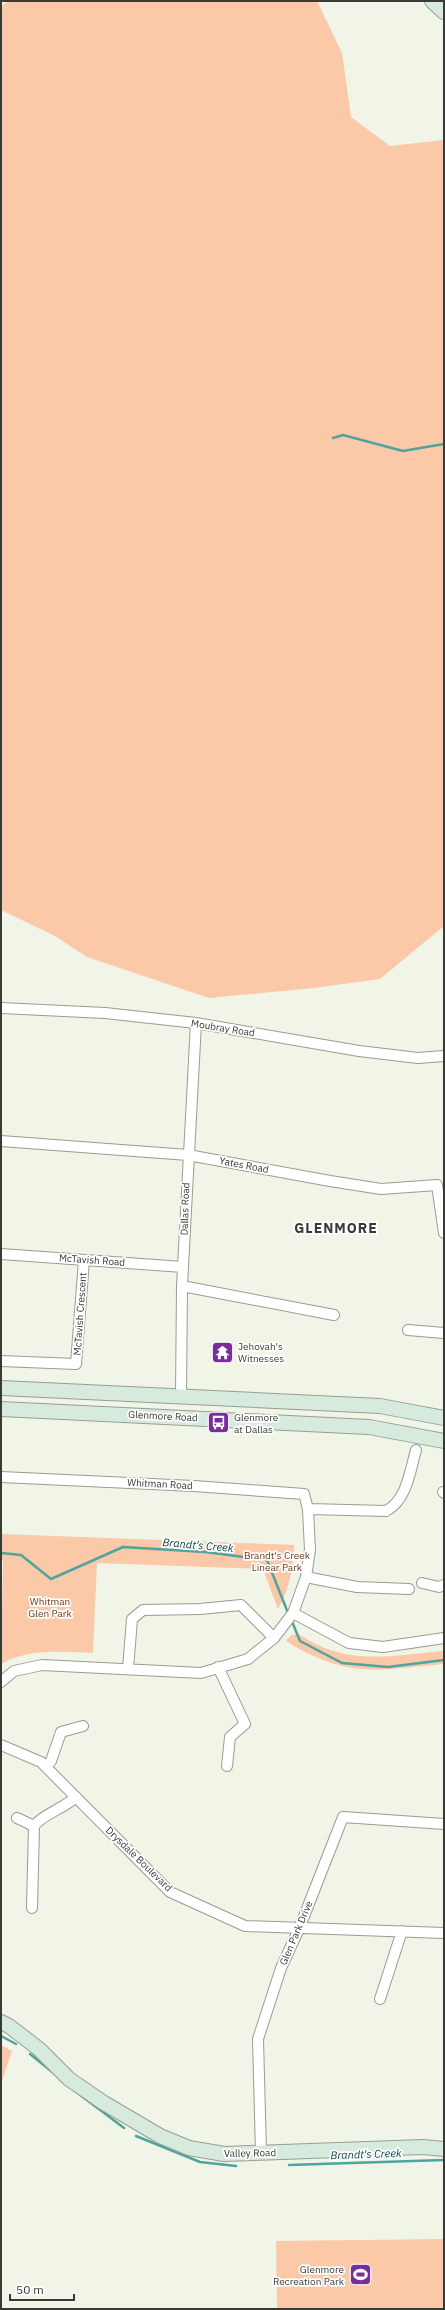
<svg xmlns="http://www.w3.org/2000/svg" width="445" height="2310" font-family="'IBM Plex Sans',sans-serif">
<rect width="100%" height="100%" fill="#f1f5e7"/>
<path fill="#fbc8a8" d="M9,1h308l25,52 9,64 39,29 54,-6v786l-64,53 -66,9 -105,10 -122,-41 -32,-21 -54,-26v-904z
M1,1534l293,11c-1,23 -4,43 -16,64l-15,-40 -166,-6 -4,90c-32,-1 -63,-5 -92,11l2,-104h-2z
M298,1634c10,5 19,12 30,15 37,14 77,5 116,2v13c-67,6 -97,15 -158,-23l5,-6z
M1,2045l11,6 -11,33z
M444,2239v70h-167l-1,-68z"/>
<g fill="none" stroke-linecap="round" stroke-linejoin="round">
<path stroke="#4ba69f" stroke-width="2.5" d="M333,438l10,-3 60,16 41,-7
M1,1553l20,2 30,24 72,-32 82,5 62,8 21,53
M291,1619l9,22 42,22 46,4 56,-7
M1,2036l15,8
M30,2054l26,21
M75,2091l49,37
M136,2136l64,26 36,4
M289,2165l155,-5"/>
<defs>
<path id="street" d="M1,1008l104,5 91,10 163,28 59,7 26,-2
M1,1141l187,14 142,26 51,8 56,-4 7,48
M1,1254l182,13
M182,1286l152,29
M408,1330l36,3
M1,1361l75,3 8,-104
M181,1395l1,-109 14,-263
M1,1477l193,9 110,8 4,15 2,41 -4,27 -13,36 -19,25 -26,21 -47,14 -159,-8 -28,6 -13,11
M443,1492l1,1
M308,1509l78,2c21,-11 24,-40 30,-61
M306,1577l51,10 52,2
M422,1583l17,4 5,-2
M293,1613l56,30 34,4 61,-9
M218,1667l27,57 -15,13 -3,29
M128,1669l4,-50 11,-9 57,-1 41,-4 33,33
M1,1745l40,17 129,130 75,34 199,7
M46,1767l5,-6 10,-29 22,-6
M17,1818l17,8
M32,1908l2,-82c9,-12 29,-17 42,-29
M380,1999l22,-68
M261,2153l-3,-114 23,-71 18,-39 44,-112 101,7"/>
<path id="secondary" d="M432,1l12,11
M1,1388l379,18 64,12
M1,1409l368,18 75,14
M1,2022l8,4 30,23 30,30 35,24 56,33 29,12 35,6 199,-7 21,2"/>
</defs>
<use href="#street" stroke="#999d91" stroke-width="12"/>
<use href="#secondary" stroke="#999d91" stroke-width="16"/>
<use href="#street" stroke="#fff" stroke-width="10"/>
<use href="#secondary" stroke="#d6ebde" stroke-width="14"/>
</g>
<defs>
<symbol id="temple-square" viewBox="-11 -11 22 22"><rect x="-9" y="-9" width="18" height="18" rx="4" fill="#782c9e" stroke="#fff"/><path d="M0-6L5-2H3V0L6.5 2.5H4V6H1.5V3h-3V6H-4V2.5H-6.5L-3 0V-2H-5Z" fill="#fff"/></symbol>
<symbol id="bus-square" viewBox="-11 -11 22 22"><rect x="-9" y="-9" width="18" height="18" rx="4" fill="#782c9e" stroke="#fff"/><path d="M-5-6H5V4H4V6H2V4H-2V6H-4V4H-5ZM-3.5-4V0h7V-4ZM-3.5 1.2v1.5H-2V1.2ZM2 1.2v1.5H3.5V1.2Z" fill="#fff"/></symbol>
<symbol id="stadium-square" viewBox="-11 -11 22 22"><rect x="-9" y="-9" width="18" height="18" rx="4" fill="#782c9e" stroke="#fff"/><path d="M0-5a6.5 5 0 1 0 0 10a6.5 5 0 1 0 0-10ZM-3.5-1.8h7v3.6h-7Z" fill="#fff"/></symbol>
</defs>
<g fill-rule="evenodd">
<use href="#temple-square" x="210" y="1340" width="25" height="25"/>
<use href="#bus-square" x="206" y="1410" width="25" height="25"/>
<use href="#stadium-square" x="348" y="2262" width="25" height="25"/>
</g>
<g text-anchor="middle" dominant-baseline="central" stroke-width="3.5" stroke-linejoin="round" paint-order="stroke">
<g font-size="10" fill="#383a35" stroke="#fff">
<text transform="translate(223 1028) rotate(9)">Moubray Road</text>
<text transform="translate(244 1165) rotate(11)">Yates Road</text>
<text transform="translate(185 1209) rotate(-88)">Dallas Road</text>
<text transform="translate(92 1260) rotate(4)">McTavish Road</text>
<text transform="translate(80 1314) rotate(-86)">McTavish Crescent</text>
<text transform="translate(163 1416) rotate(3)">Glenmore Road</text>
<text transform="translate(160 1484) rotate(3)">Whitman Road</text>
<text transform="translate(139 1859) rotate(44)">Drysdale Boulevard</text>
<text transform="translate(296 1933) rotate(-67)">Glen Park Drive</text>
<text transform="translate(250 2153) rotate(-1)">Valley Road</text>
</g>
<g font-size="10" fill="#383a35" stroke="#fff" text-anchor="start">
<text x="238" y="1346">Jehovah's<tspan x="238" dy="12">Witnesses</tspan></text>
<text x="234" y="1417">Glenmore<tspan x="234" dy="12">at Dallas</tspan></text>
<text x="344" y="2269" text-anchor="end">Glenmore<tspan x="344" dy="12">Recreation Park</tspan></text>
</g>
<g font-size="10" fill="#6c3a15" stroke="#fff">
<text x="277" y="1555">Brandt's Creek<tspan x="277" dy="12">Linear Park</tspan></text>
<text x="50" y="1601">Whitman<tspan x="50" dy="12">Glen Park</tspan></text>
</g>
<g font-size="11" font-style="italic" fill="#0c4743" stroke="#fff">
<text transform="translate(198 1545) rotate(5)">Brandt's Creek</text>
<text transform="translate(366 2154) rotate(-2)">Brandt's Creek</text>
</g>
<g font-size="14" font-weight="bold" letter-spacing="1" fill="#383a35" stroke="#fff">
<text x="336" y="1228">GLENMORE</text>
</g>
</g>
<rect width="445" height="2310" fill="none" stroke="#383a35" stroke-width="4"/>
<path d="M10 2294v6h64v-6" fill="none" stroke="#383a35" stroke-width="2"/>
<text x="16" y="2294" font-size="12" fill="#383a35" stroke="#ffffff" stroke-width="3" paint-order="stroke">50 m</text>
</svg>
